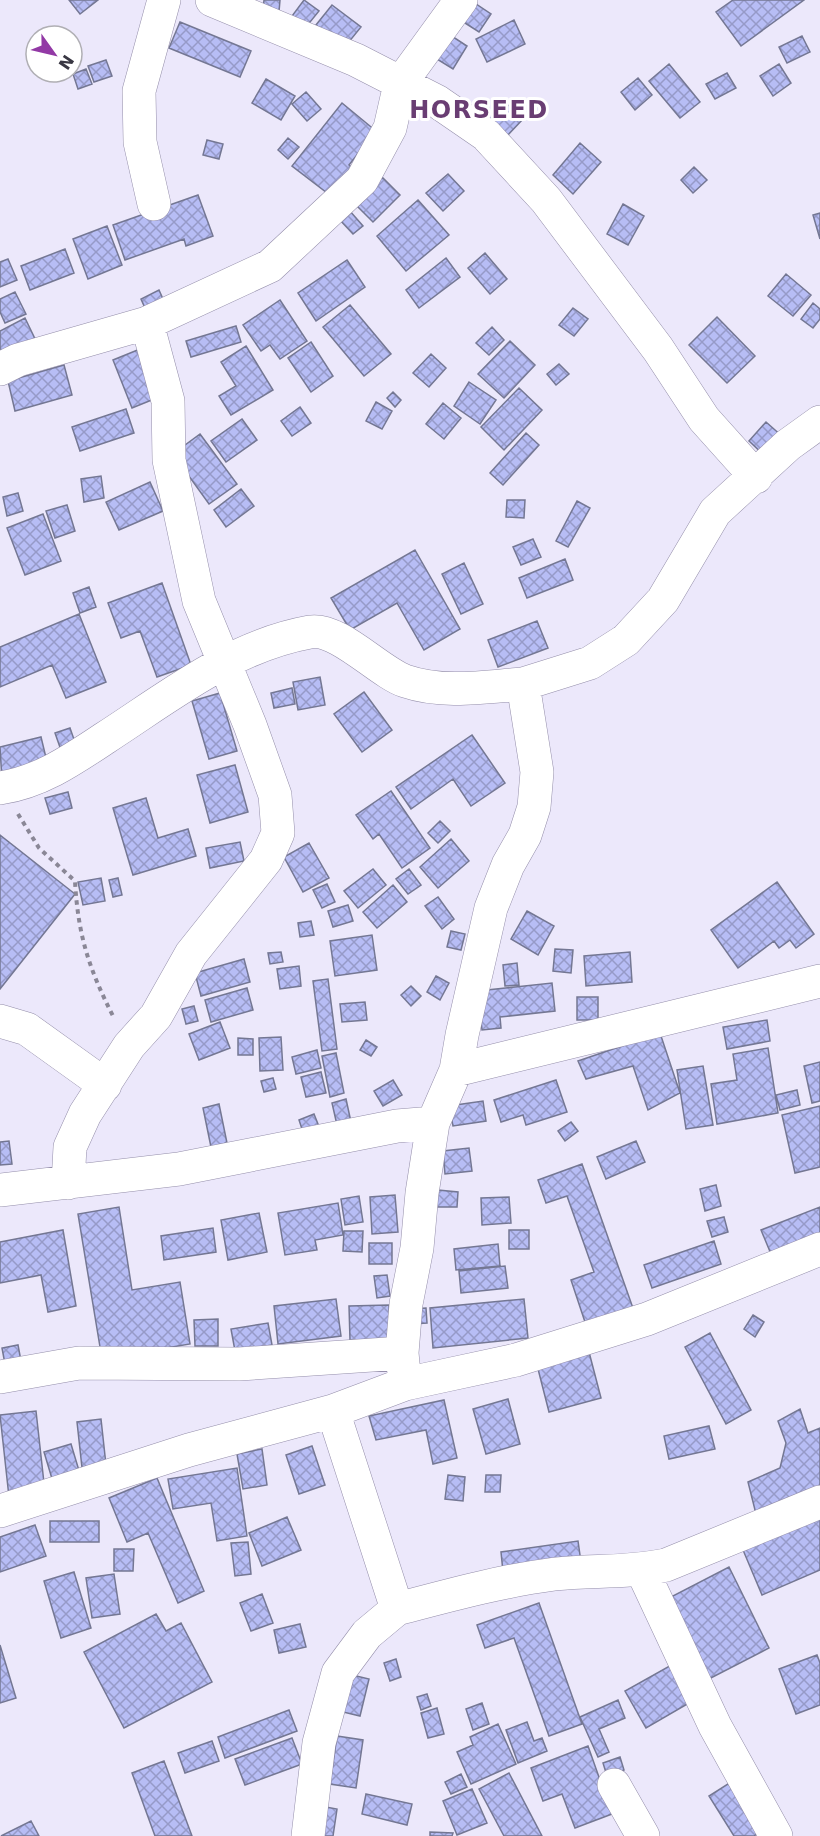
<svg xmlns="http://www.w3.org/2000/svg" width="820" height="1836" font-family="'DejaVu Sans',sans-serif">
<defs>
<pattern id="building-cross-hatch" width="8" height="8" patternUnits="userSpaceOnUse" patternTransform="scale(1.5)"><rect width="8" height="8" fill="#b7bdf5"/><path d="M0 0l8 8M0 8l8-8" fill="none" stroke="#969ac8"/></pattern>
</defs>
<rect width="100%" height="100%" fill="#ece8fb"/>
<path fill="url(#building-cross-hatch)" stroke="#747793" stroke-width="1.5" d="M69,0h29l-18,14z
M264,0h16l-1,12 -16,-2z
M304,0l15,11 -13,16 -14,-11z
M470,0l21,14 -12,18 -25,-16z
M733,0h71l-63,46 -25,-34z
M332,5l29,22 -17,21 -28,-23z
M514,20l11,24 -38,18 -11,-23z
M180,22l71,29 -11,26 -71,-29z
M447,33l20,13 -14,23 -21,-13z
M802,36l8,16 -23,11 -8,-16z
M106,60l6,16 -18,6 -6,-16z
M669,64l31,38 -20,16 -31,-37z
M779,64l12,19 -18,13 -13,-20z
M86,69l6,15 -14,5 -5,-15z
M727,73l9,15 -21,11 -9,-15z
M638,78l14,17 -17,15 -14,-18z
M266,79l29,17 -14,24 -29,-17z
M306,92l15,17 -14,12 -15,-17z
M503,100l20,19 -16,17 -20,-18z
M342,103l34,28 -27,34 8,7 -22,27 -43,-33z
M288,138l11,9 -11,12 -10,-9z
M207,140l16,4 -4,15 -16,-4z
M580,143l21,19 -28,32 -20,-19z
M694,167l13,13 -14,13 -12,-13z
M448,174l16,17 -21,20 -17,-18z
M382,177l18,18 -27,27 -18,-18z
M198,195l15,41 -27,10 -2,-7 -59,21 -12,-35z
M418,200l31,35 -43,36 -29,-35z
M623,204l21,12 -16,29 -21,-11z
M349,210l14,16 -10,8 -14,-15z
M820,213v26l-7,-24z
M107,226l15,39 -34,14 -15,-40z
M65,249l9,24 -44,17 -9,-24z
M485,253l22,26 -17,15 -22,-26z
M446,258l14,19 -41,31 -13,-18z
M8,259l9,21 -17,7v-25z
M347,260l18,27 -49,34 -18,-28z
M786,274l25,21 -18,21 -25,-20z
M159,290l8,18 -18,9 -8,-18z
M15,292l11,22 -21,9 -5,-11v-13z
M280,300l27,41 -27,18 -10,-14 -9,6 -18,-26z
M813,303l7,6v10l-7,9 -12,-9z
M350,305l41,49 -27,22 -41,-49z
M573,308l15,11 -14,17 -15,-11z
M717,317l38,39 -28,27 -38,-38z
M25,318l12,25 -37,18v-30z
M236,326l5,16 -50,15 -5,-16z
M492,327l12,13 -15,15 -13,-12z
M510,341l25,24 -31,33 -26,-24z
M311,342l22,34 -22,16 -23,-34z
M246,346l27,44 -42,25 -12,-19 17,-10 -15,-24z
M140,349l19,48 -27,11 -19,-48z
M431,354l15,14 -17,19 -16,-14z
M559,364l10,10 -13,11 -9,-11z
M64,365l8,30 -57,16 -7,-30z
M469,382l27,18 -16,24 -26,-18z
M519,388l23,22 -38,40 -23,-23z
M393,392l8,8 -6,7 -8,-9z
M376,402l16,9 -10,18 -16,-8z
M443,403l18,15 -17,21 -18,-15z
M300,407l11,16 -19,13 -11,-15z
M126,409l8,24 -54,18 -8,-24z
M242,419l15,21 -31,22 -15,-21z
M766,422l17,15 -17,20 -17,-16z
M526,433l13,12 -36,40 -13,-12z
M200,434l37,50 -28,20 -36,-50z
M101,476l3,22 -20,4 -3,-23z
M150,482l13,29 -44,19 -13,-28z
M241,489l13,17 -28,21 -12,-17z
M18,493l5,18 -16,5 -4,-19z
M507,500h18l-1,18 -18,-1z
M577,501l13,7 -22,39 -12,-6z
M67,505l8,26 -20,7 -9,-27z
M43,514l18,47 -36,14 -18,-47z
M533,539l8,18 -20,8 -8,-18z
M415,550l45,79 -36,21 -27,-47 -47,27 -19,-32z
M565,559l8,21 -46,18 -8,-20z
M464,563l19,41 -22,10 -19,-40z
M162,583l29,82 -34,12 -17,-46 -19,7 -13,-35z
M89,587l7,20 -16,6 -7,-20z
M79,614l27,68 -40,16 -14,-33 -52,22v-40z
M537,621l11,27 -50,19 -10,-27z
M320,677l5,28 -27,5 -5,-28z
M292,688l3,16 -21,4 -3,-15z
M364,692l28,38 -30,22 -28,-38z
M220,693l17,58 -28,8 -17,-58z
M70,728l7,20 -15,5 -7,-20z
M472,735l33,48 -34,23 -18,-27 -42,30 -15,-22z
M41,737l8,33 -47,11 -2,-34z
M235,765l13,47 -38,11 -13,-48z
M391,791l39,57 -28,20 -23,-34 -6,5 -17,-24z
M68,792l4,16 -22,6 -5,-16z
M146,798l12,40 30,-9 8,27 -63,19 -20,-67z
M440,821l10,10 -12,12 -10,-10z
M0,835l75,59 -75,95z
M451,839l18,22 -31,27 -18,-21z
M240,842l4,19 -34,7 -4,-20z
M309,843l20,35 -26,14 -19,-35z
M373,869l13,16 -28,23 -14,-17z
M409,869l12,16 -13,9 -12,-15z
M101,878l4,23 -22,4 -5,-23z
M118,878l4,17 -9,2 -4,-17z
M777,882l37,52 -18,14 -6,-8 -11,8 -5,-7 -36,27 -27,-38z
M327,884l8,18 -13,6 -9,-18z
M393,885l14,17 -30,26 -14,-16z
M438,897l16,22 -12,10 -17,-23z
M348,905l5,16 -20,6 -5,-16z
M527,911l27,15 -16,29 -27,-16z
M311,921l3,14 -14,2 -2,-14z
M451,931l14,3 -4,16 -14,-3z
M372,935l5,35 -42,6 -5,-35z
M555,949l18,1 -2,23 -18,-2z
M281,952l2,10 -13,2 -2,-11z
M630,952l2,30 -46,4 -2,-30z
M244,959l6,23 -49,14 -6,-23z
M517,963l2,22 -14,1 -2,-21z
M299,966l2,20 -21,3 -3,-20z
M436,976l13,7 -9,17 -13,-8z
M328,979l9,70 -15,2 -9,-70z
M552,983l3,28 -55,6 1,11 -19,2 -4,-39z
M411,986l10,10 -10,10 -10,-11z
M247,988l6,22 -42,12 -6,-22z
M577,997h21v23h-21z
M365,1002l2,18 -25,2 -2,-18z
M194,1006l4,15 -12,3 -4,-15z
M767,1020l3,21 -43,8 -4,-22z
M220,1022l10,26 -31,12 -10,-26z
M660,1033l20,60 -32,17 -15,-44 -47,13 -8,-18z
M281,1037l2,33 -23,1 -1,-33z
M238,1038l15,1v16h-15z
M366,1040l11,7 -6,9 -11,-6z
M768,1048l10,65 -61,11 -6,-40 26,-4 -4,-26z
M317,1050l4,18 -25,6 -4,-17z
M336,1053l8,40 -14,4 -8,-41z
M820,1062v39l-8,2 -8,-37z
M703,1066l10,59 -27,4 -9,-59z
M321,1072l5,21 -20,4 -5,-20z
M273,1078l3,11 -12,3 -3,-11z
M393,1080l9,15 -19,11 -9,-15z
M556,1080l11,32 -41,13 -3,-10 -22,7 -7,-22z
M797,1090l3,15 -20,5 -4,-15z
M346,1099l5,23 -14,3 -5,-22z
M483,1101l3,20 -33,5 -4,-20z
M219,1104l8,39 -16,4 -8,-39z
M820,1106v61l-25,6 -13,-58z
M314,1114l6,15 -16,6 -5,-15z
M571,1122l7,9 -13,10 -7,-10z
M9,1141l3,23 -12,1v-23z
M636,1141l9,21 -39,17 -9,-22z
M469,1148l3,23 -27,3 -2,-23z
M582,1164l52,147 -47,17 -16,-48 23,-8 -27,-76 -21,7 -8,-23z
M716,1185l5,21 -16,5 -5,-22z
M438,1190l20,2 -1,15h-20z
M395,1195l3,37 -26,2 -2,-37z
M359,1196l4,26 -18,3 -4,-26z
M509,1197l2,26 -29,2 -1,-27z
M338,1203l5,32 -28,5 2,10 -32,5 -7,-42z
M119,1207l13,83 48,-8 10,62 -88,15 -24,-145z
M820,1207v27l-49,20 -10,-24z
M259,1213l8,39 -39,8 -7,-40z
M724,1217l4,15 -16,5 -5,-16z
M213,1228l3,24 -52,8 -3,-24z
M63,1230l13,76 -28,6 -7,-37 -41,8v-41z
M509,1230h20v19h-20z
M344,1231h19l-1,21 -19,-1z
M714,1241l7,23 -69,24 -8,-23z
M369,1243h23v21h-23z
M498,1244l2,22 -44,4 -2,-21z
M505,1266l3,22 -47,5 -2,-22z
M387,1275l3,21 -13,2 -3,-22z
M336,1299l5,37 -63,8 -4,-38z
M524,1299l4,39 -95,10 -3,-40z
M389,1305l1,34 -40,1 -1,-34z
M426,1308l1,15 -15,1 -2,-15z
M753,1315l11,7 -9,15 -11,-8z
M218,1319v27h-23l-1,-26z
M268,1323l4,22 -37,6 -4,-22z
M710,1333l41,77 -25,14 -41,-77z
M18,1345l3,16 -16,3 -3,-16z
M589,1352l12,46 -52,14 -12,-47z
M508,1399l12,45 -34,10 -13,-45z
M444,1400l13,58 -24,6 -7,-34 -50,10 -7,-24z
M800,1409l8,24 12,-5v63l-62,31 -10,-40 32,-14 6,-25 -8,-22z
M36,1411l9,81 -36,5 -9,-82z
M101,1419l6,55 -24,3 -6,-55z
M709,1426l6,23 -46,10 -5,-23z
M71,1444l12,40 -27,8 -12,-40z
M312,1446l13,39 -26,9 -13,-39z
M262,1449l5,36 -24,4 -6,-35z
M237,1468l10,68 -30,5 -6,-38 -38,6 -5,-30z
M448,1475l17,2 -2,24 -18,-2z
M486,1475h15l-1,17h-15z
M157,1478l47,113 -26,12 -30,-70 -21,9 -18,-44z
M820,1516v54l-58,25 -19,-45z
M287,1517l14,33 -39,16 -13,-33z
M50,1521h49v21h-49z
M35,1525l11,31 -46,16v-35z
M578,1541l3,21 -78,10 -2,-20z
M248,1542l3,32 -16,2 -4,-33z
M114,1549h20l-1,22h-19z
M729,1567l40,81 -62,32 -40,-81z
M74,1572l17,56 -30,10 -17,-57z
M114,1574l6,40 -28,4 -6,-40z
M262,1594l11,29 -22,8 -11,-28z
M539,1603l43,121 -33,12 -35,-98 -29,10 -8,-23z
M156,1614l10,17 15,-8 31,59 -88,46 -40,-76z
M300,1624l6,23 -27,6 -5,-23z
M0,1645l16,53 -16,5z
M817,1655l3,8v42l-24,9 -17,-45z
M396,1659l5,18 -11,4 -6,-18z
M675,1663l21,36 -50,29 -21,-37z
M348,1674l21,5 -9,37 -21,-5z
M427,1694l4,12 -10,4 -4,-13z
M618,1700l7,18 -26,11 10,23 -11,5 -18,-40z
M482,1703l7,21 -16,6 -7,-21z
M437,1708l7,26 -16,4 -7,-25z
M289,1710l8,21 -72,27 -7,-21z
M527,1722l7,19 8,-3 5,13 -29,12 -12,-33z
M498,1724l18,40 -45,20 -14,-32 16,-7 -3,-8z
M337,1736l26,4 -7,48 -26,-4z
M292,1738l10,26 -57,21 -10,-26z
M212,1741l7,20 -34,12 -7,-20z
M588,1746l24,68 -37,14 -13,-34 -19,7 -12,-33z
M620,1757l4,13 -17,6 -4,-13z
M164,1761l28,75h-37l-23,-63z
M509,1773l33,63h-38l-25,-47z
M461,1774l6,13 -16,7 -6,-12z
M731,1782l30,49 -7,5h-20l-25,-40z
M472,1789l15,34 -30,12 -14,-34z
M366,1794l46,10 -5,21 -45,-11z
M315,1805l22,4 -4,27h-22z
M31,1821l8,15h-38z
M430,1832l23,1 -1,3h-22z"/>
<g fill="none" stroke-linecap="round" stroke-linejoin="round">
<defs>
<path id="street" d="M212,0l144,60 82,42 48,33 60,65 112,149 46,70 52,58
M154,204l-14,-62 -1,-51 25,-91
M0,369l18,-9 129,-37 123,-57 92,-86 28,-52 10,-44 61,-84
M0,788c40,-6 72,-28 105,-50 65,-42 127,-92 205,-106 28,-5 69,40 95,49 38,13 79,6 118,3
M0,1021l27,8 78,56
M456,1070l364,-89
M68,1183l2,-36 15,-33 44,-68 27,-30 35,-62 75,-94 12,-27 -3,-38 -25,-70 -51,-124 -30,-141 -1,-59 -21,-78
M0,1190l179,-21 218,-43 36,-3
M0,1377l79,-14 160,1 163,-11
M405,1384l-3,-31 4,-49 11,-56 5,-55 11,-70 23,-53 6,-35 29,-127 17,-43 17,-30 9,-28 3,-35 -14,-88 67,-21 36,-23 37,-40 52,-88 73,-67 32,-23
M0,1511l189,-61 144,-39 72,-27 111,-24 131,-41 173,-70
M642,1570l73,156 61,110
M397,1609c53,-14 104,-28 158,-35 37,-4 74,-1 111,-9l154,-63
M614,1785l29,51
M308,1836l11,-93 19,-70 29,-39 30,-25 -64,-198"/>
</defs>
<use href="#street" stroke="#948eaa" stroke-width="34"/>
<path stroke="#8a8796" stroke-width="4" stroke-dasharray="4.5 4.5" stroke-linecap="butt" d="M18,814l21,34 36,33c3,55 14,88 39,137"/>
<use href="#street" stroke="#fff" stroke-width="33"/>
</g>
<g text-anchor="middle" dominant-baseline="central" stroke-width="6" stroke-linejoin="round" paint-order="stroke">
<g font-size="24" font-weight="bold" letter-spacing="1.5" fill="#693d73" stroke="#fff">
<text x="479" y="110">HORSEED</text>
</g>
</g>
<g transform="translate(54 54) rotate(124)"><circle r="28" fill="#ffffff" stroke="#b0afb4" stroke-width="1.5"/>
<path d="M0-4.5L10 22L0 15L-10 22Z" fill="#9239a5"/>
<text y="-9" font-size="16" font-weight="bold" text-anchor="middle" fill="#393743">N</text>
</g>
</svg>
